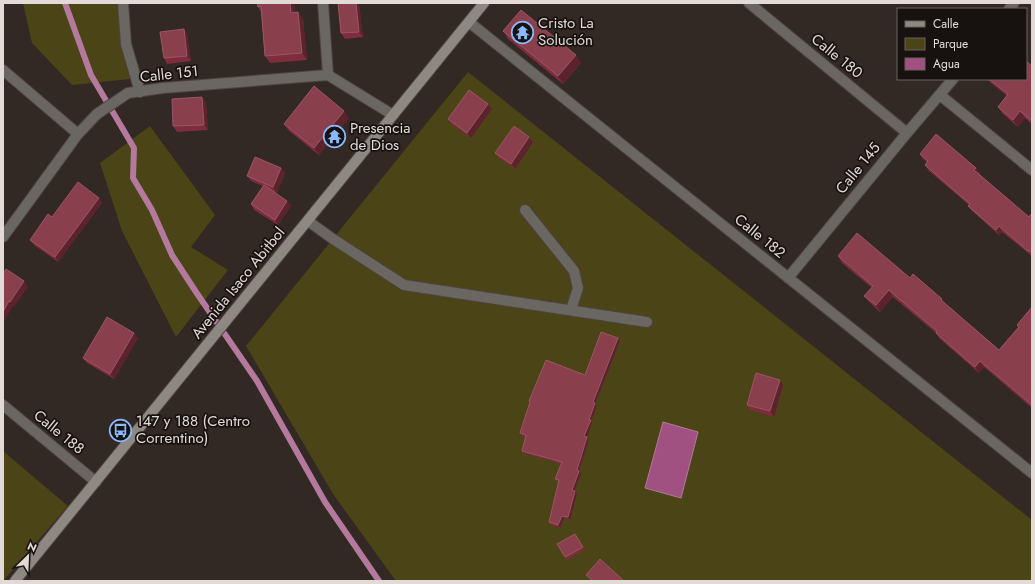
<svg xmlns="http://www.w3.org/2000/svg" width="1035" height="584" font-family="Jost,sans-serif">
<rect width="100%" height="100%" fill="#322824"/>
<path fill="#4a4417" d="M23,3h95l12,76 -58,6 -40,-42z
M468,72l564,448v61h-636l-63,-87 -87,-148z
M150,126l65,89 -24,32 37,23 -52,67 -54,-106 -22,-68z
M3,451l65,55 -65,75z"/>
<path fill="#a15082" stroke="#b4799c" d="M663,422l35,10 -17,66 -36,-10z"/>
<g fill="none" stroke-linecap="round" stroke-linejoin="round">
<path stroke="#b4799c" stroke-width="6" d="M65,3l26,72 43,73 -1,30 19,32 20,45 24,37 61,89 68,121 54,79"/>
<defs>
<path id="service" d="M123,3l3,41 14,48
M525,210l49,61 4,17 -7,22
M308,221l25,18 71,46 243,37"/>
<path id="minor" d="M323,3l5,72
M749,3l158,130
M1009,9l5,-6
M469,22l563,451
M3,70l75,64
M940,95l92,75
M3,237l75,-103 19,-20 31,-21 35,-5 165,-13 65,40
M788,278l119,-145 46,-54
M3,405l93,77"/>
<path id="secondary" d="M15,581l469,-578"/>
</defs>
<use href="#service" stroke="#4e4441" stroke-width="12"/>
<use href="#minor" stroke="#4e4441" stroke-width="12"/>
<use href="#secondary" stroke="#4e4441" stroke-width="12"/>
<use href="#service" stroke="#6a6662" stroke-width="10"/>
<use href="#minor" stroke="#6a6662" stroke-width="10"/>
<use href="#secondary" stroke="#8d8881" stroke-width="10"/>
</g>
<path fill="#7f2c3d" d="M257,3h37l1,9h3l5,7 4,41 -37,3 -5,-7 -4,-44 -3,-5z
M338,3h20l1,1 4,33 -18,2 -4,-6z
M184,29l3,5 4,27 -24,3 -3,-6z
M503,31l78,32 -18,21 -55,-45z
M1032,66v58l-7,-6 -7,9 -15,-13 -5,-7 9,-11 -21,-17h40z
M202,97l4,6 2,27 -31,2 -4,-6z
M488,104l4,5 -21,29 -20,-14 -3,-5z
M349,118l-30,37 -30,-24 -5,-7z
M529,137l4,5 -18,27 -16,-11 -4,-5z
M920,154l56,14 4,5 -1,1 50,43 3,-4v43l-30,-24 -3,3 -27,-24 -4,-5 1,-1 -40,-34 -4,-6 2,-3 -4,-3z
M281,168l4,5 -8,20 -6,-3 16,11 4,5 -13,19 -24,-15 -3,-6 12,-18 -12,-5 -4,-5z
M102,203l-44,59 -24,-17 -4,-5 22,-23z
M838,256l72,22 36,27 53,45 19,-23 -1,-2 15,-18v101l-48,-41 -5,6 -39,-34 -4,-6 -43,-36 -13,15 -11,-10 -5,-6 8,-8 -30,-25z
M138,338l-24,41 -27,-16 -4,-5z
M618,338l2,3 -25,63 2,2 -6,15 1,2 -5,14 2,2 -10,32 2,3 -7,17h1l2,3 -7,26 -6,-2 -4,10 -9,-3 -2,-3 9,-40 -3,-3 6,-15 -38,-11 -1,-2 3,-14 -4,-1 -1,-3 10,-31 -1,-1 56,-26z
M780,380l3,5 -9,32 -24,-7 -3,-5z
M575,534l9,16 -17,10 -2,-3z"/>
<path fill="#5c232c" d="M290,3h4l2,16 -5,-6z
M356,3h2l1,1 4,33 -4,-5z
M298,12l5,7 4,41 -5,-7z
M184,29l3,5 4,27 -4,-5z
M576,55l5,8 -18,21 -5,-8z
M202,97l4,6 2,27 -4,-5z
M488,104l4,5 -21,29 -4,-5z
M344,111l5,7 -30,37 -5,-7z
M1020,111l5,7 -7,9 -5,-7z
M529,137l4,5 -18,27 -4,-5z
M281,168l4,5 -8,20 -4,-6z
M976,168l4,5 -2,2 -4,-5z
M99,198l3,5 -44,59 -3,-5z
M287,201l4,5 -13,19 -3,-5z
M999,226l3,6 -3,3 -3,-5z
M24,281l4,6 -14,20 -4,-5z
M889,290l4,7 -13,15 -4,-7z
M942,299l4,6 -1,2 -4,-7z
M9,301l4,5 -10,17v-11z
M134,333l4,5 -24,41 -4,-5z
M618,338l2,3 -25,63 2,2 -6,15 1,2 -5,14 2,2 -10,32 2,3 -7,18 -2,-2 5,-20 7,-34 5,-16 4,-18z
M980,361l4,6 -5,6 -4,-6z
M780,380l3,5 -9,32 -4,-6z
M575,491l2,3 -7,26 -2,-3z
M562,516l2,2 -4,10 -2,-3z"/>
<path fill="#8a3f4d" stroke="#985763" d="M257,3h33l1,10 7,-1 4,41 -37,3 -4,-50 -3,1z
M338,3h18l3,29 -18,1z
M521,10l55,45 -18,21 -55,-45z
M184,29l3,27 -23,2 -4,-26z
M1026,61l6,5v55l-12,-10 -7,9 -15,-13 10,-13 -19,-15h37z
M314,86l30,25 -30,37 -30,-24z
M469,90l19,14 -21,29 -19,-14z
M202,97l2,28 -31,1 -1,-27z
M514,126l15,11 -18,27 -16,-11z
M936,134l40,34 -2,2 55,47 3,-4v40l-3,-3 -1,1 -29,-25 -3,4 -28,-24 2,-2 -45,-39 3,-4 -8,-7z
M255,157l26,11 -8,19 -26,-11z
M78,182l21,16 -44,59 -25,-17 18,-26 4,3z
M264,185l23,16 -12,19 -24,-16z
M857,233l53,45 3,-4 29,25 -1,1 58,50 20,-23 -2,-2 15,-18v98l-52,-44 -5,6 -39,-34 1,-2 -48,-41 -13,15 -12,-9 9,-10 -35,-30z
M6,269l18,12 -14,21 -1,-1 -6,11v-38z
M107,317l27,16 -24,41 -27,-16z
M601,332l17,6 -25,64 2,1 -6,17h2l-7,16 3,1 -10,33 2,1 -7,19 3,1 -7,26 -6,-1 -4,9 -9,-3 10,-42 -4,-1 7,-17 -40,-11 4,-16 -6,-2 10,-31 -1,-1 17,-41 39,15z
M756,373l24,7 -10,31 -23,-6z
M575,534l8,13 -18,10 -8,-13z
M600,559l24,22h-31l-7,-6z"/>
<defs>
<symbol id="temple-ring" viewBox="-11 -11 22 22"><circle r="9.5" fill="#171210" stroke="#89bafc" stroke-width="1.5"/><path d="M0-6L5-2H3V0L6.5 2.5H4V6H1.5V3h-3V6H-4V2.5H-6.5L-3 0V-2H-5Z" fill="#89bafc"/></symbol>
<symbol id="bus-ring" viewBox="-11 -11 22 22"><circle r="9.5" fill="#171210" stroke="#89bafc" stroke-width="1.5"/><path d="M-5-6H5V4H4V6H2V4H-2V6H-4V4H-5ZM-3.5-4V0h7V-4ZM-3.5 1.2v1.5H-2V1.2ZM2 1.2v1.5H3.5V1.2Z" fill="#89bafc"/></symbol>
</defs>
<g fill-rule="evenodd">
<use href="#temple-ring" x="510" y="20" width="25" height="25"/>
<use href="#temple-ring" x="322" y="124" width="25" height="25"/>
<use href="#bus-ring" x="108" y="418" width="25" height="25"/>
</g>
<g text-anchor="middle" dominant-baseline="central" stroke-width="3.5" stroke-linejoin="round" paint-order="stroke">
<g font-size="15" fill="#e1dad7" stroke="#171210" text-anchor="start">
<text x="538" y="23">Cristo La<tspan x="538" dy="17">Solución</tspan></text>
<text x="350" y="128">Presencia<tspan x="350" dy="17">de Dios</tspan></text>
<text x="136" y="421">147 y 188 (Centro<tspan x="136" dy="17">Correntino)</tspan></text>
</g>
<g font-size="15" fill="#e1dad7" stroke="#171210">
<text transform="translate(837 56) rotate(39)">Calle 180</text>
<text transform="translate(169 74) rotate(-6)">Calle 151</text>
<text transform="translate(858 168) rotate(-51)">Calle 145</text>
<text transform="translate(760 236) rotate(39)">Calle 182</text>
<text transform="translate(238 283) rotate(-51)">Avenida Isaco Abitbol</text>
<text transform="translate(59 432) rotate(39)">Calle 188</text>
</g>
</g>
<rect width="1035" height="584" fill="none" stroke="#e1dad7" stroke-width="8"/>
<rect x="897" y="8" width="130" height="72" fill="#171210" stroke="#686260"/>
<rect x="905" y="21" width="20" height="6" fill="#8d8881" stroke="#686260"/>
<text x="933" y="28" font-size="12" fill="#e1dad7">Calle</text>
<rect x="905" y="38" width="20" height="12" fill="#4a4417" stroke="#686260"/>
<text x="933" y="48" font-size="12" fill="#e1dad7">Parque</text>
<rect x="905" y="58" width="20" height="12" fill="#a15082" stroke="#686260"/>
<text x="933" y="68" font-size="12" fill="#e1dad7">Agua</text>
<g transform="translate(28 556) rotate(24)" stroke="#171210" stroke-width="3" paint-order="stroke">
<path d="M0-3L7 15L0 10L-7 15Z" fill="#e1dad7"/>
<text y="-6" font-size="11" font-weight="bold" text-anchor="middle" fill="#e1dad7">N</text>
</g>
</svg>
